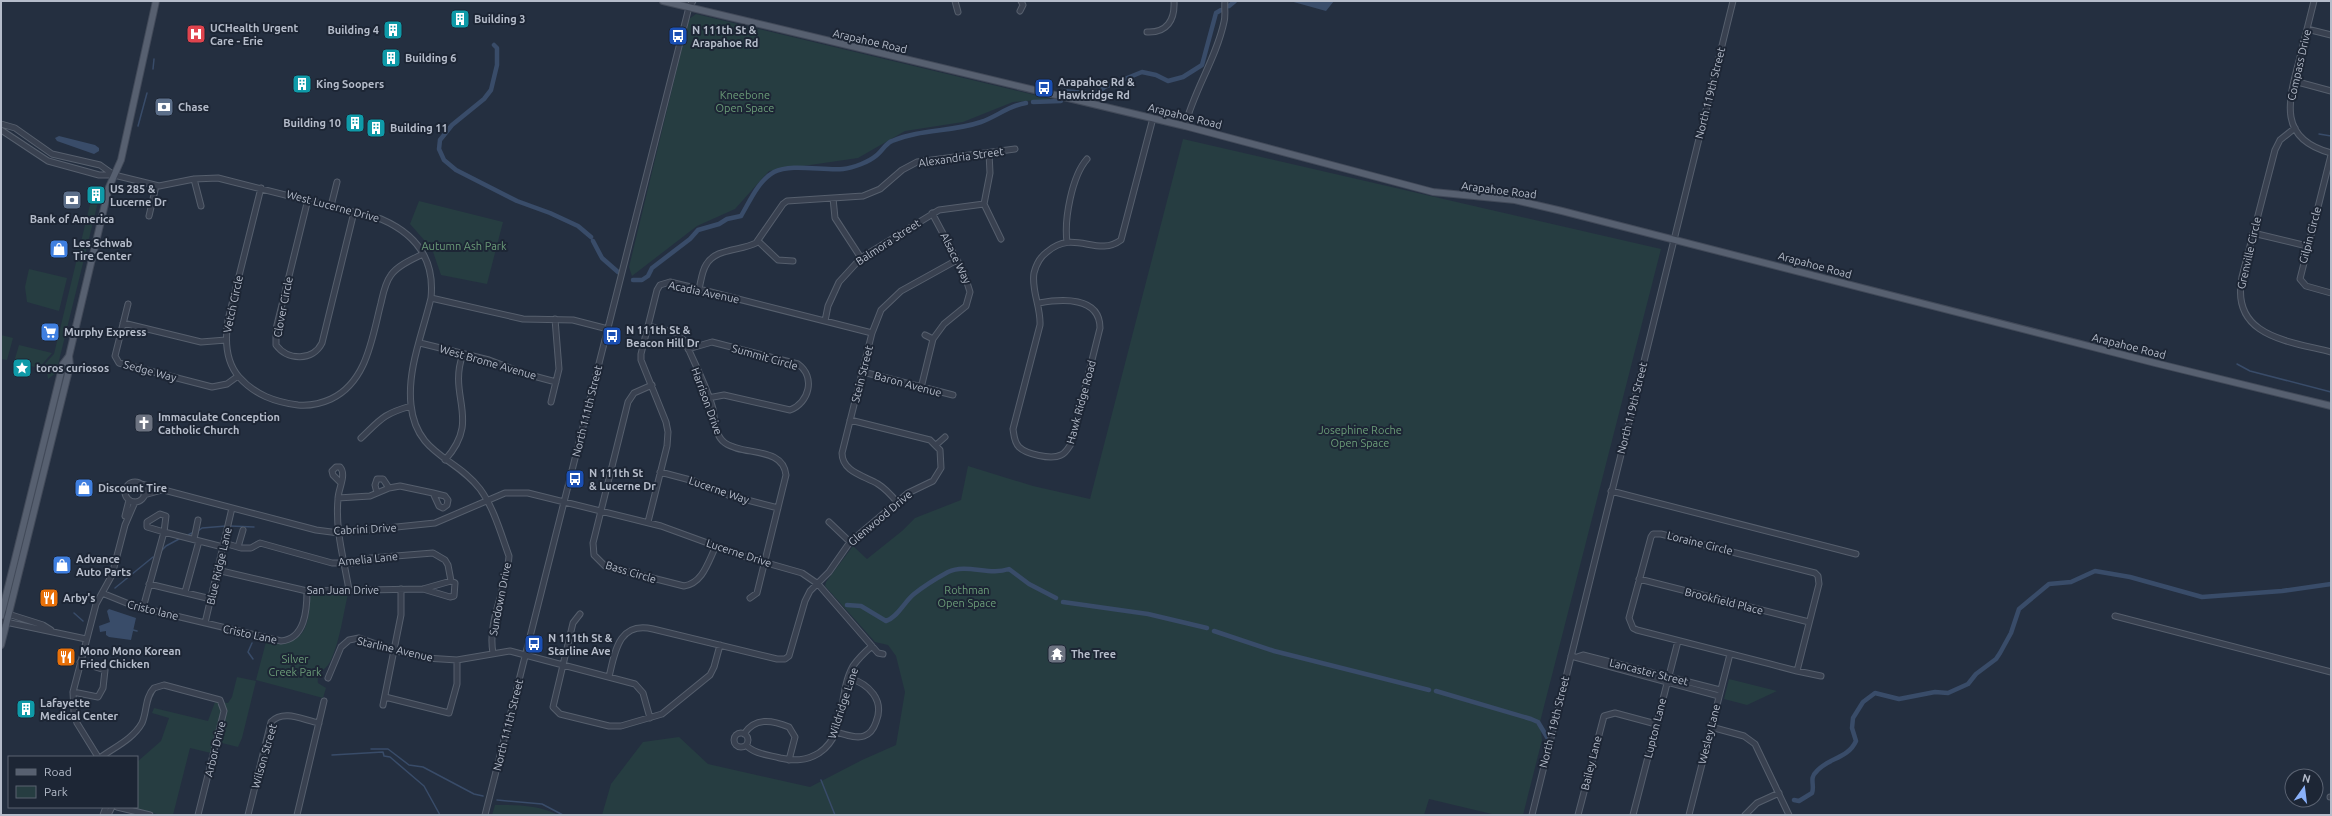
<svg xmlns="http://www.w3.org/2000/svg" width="2332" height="816" font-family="Ubuntu,sans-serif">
<rect width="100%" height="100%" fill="#242f40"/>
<path fill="#263d41" d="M696,14l356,85 -39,3 -50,20 -58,9 -47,27 -89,13 -34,38 -38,17 -65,50 -3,-9 60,-248z
M1183,139l478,110 -121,473 2,18 -19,75h-27l-67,-16 -5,16h-822l9,-31 32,-42 36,-5 29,27 102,23 52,-27 34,-15 9,-53 -9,-36 -8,-11 -13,-3 -50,-56 1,-4 27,-36 14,13 35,-28 13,-13 46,-18 7,-34 65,20 57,13z
M93,192l5,1 -3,4 4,1 -43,175 -8,6 -1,-6 -7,-4 14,-15z
M419,201l84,21 -16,62 -46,-9 -9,-26 -22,-25z
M29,269l38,9 -8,33 -32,-9 -2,-15z
M1,335l12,3 -6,22 -6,-1z
M19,345l33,8 -13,15 -25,-6z
M312,594h36c-5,21 -8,46 -17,66 -4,10 -15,11 -13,23l8,5 -3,10 -67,-18 10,-38c26,4 40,-3 43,-30 1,-6 0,-14 3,-18z
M237,677l19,4 -14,57 -4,9 -24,-6 -3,12 -21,-5 -17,67h-12l-33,-8h9v-45l24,-21 8,-23 -17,-5 2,-5 54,13 7,-19 13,1 4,-6z
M1729,679l48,12 -30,14 -23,-6z
M495,805c22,0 43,0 63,10h-66z"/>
<path fill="#394c69" d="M1290,1h44l-8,10z
M59,136l36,9 4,3v3l-5,3 -37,-13 -2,-3z
M109,609l27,9 -5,22 -22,-3 -3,-2v-4l-6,1 -1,-6 11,-4 -3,-11z"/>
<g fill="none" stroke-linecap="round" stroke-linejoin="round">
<path stroke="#394c69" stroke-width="1.5" d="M153,69l1,-10
M138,126l9,-33
M2319,134l12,2
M2237,364l13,7 81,21
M230,526l24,1
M198,531l4,-3 24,-2
M188,535l4,-2
M160,552l6,-6 13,-7
M115,588l38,-31
M74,613l9,8
M133,630l4,1
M252,643l-4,9 5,7
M371,749h17l21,16 14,2 51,27 9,2
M332,755l51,-3 1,4 6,1 34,29 16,29
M821,780l14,35
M497,800l45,4 21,11"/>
<path stroke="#394c69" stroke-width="4.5" d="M1229,6l6,-5
M494,45l3,3v17l-6,25 -7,9 -32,26 -12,15 -1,9 5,11 12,10 61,31 33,12 28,13 13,11
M1062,94l2,-3 31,3 10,-7 37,-15 14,3 12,6 15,-4 19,-12 14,-52 5,-3
M1033,102l28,-1
M593,241l9,17 16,14
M633,280h9l6,-4 4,-8 38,-29 8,-9 21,-6 8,-5 14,-3c9,-15 17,-35 33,-44 17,-9 50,-1 69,-3 10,-1 26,-7 34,-14 5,-4 9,-12 15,-14 29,-12 60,-9 89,-19 15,-5 29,-17 45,-19
M1063,602l85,12 59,14
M847,605l14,1 25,15c12,-4 18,-19 28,-27 10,-8 23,-16 34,-22 19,-9 41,4 61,-3l20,15 27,14
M1214,631l60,20 155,39
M1436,691l95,28 7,3 9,15
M1794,800l5,1 13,-8c3,-7 -3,-15 4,-21 11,-14 32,-13 40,-31l-4,-13 1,-10 10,-16 12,-9 24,6 36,-7 13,1 20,-9 8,-10 20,-15 4,-6 11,-20 8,-24 30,-25 22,-2 24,-11 35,6 72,20 80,-6 49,-7"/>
<defs>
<path id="minor" d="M955,1l3,11
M2314,1c-5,20 -10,40 -15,60 -11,41 -21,78 32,92
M1020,11l3,-6 -2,-4
M2307,29l24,6
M1147,32c20,1 28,-12 27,-31
M2294,81l37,10
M1,124l14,4 37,26 48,11 14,10
M1185,126c9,-36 31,-67 39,-104 2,-7 0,-14 1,-21
M2295,128l-15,12 -5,10 -33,127c-12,60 47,64 89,75
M1,130l47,31 51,14h15l45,11 35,-7 24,-1 163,41c35,15 54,40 50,79 -8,34 -24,71 -20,107 5,50 45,52 69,84 14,19 21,45 29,67 -2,33 -22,65 -16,97
M989,153l1,20 -6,31 17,35
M2331,155l-31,124 6,7 25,7
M194,179l7,27
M261,188l-33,132c-3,19 -2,42 11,57 16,18 36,25 59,28 12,1 22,-1 33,-6 36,-17 41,-61 50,-96 2,-9 4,-20 10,-28 7,-10 22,-16 32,-21
M833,198l2,20 26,40
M308,199l-32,130v16c12,16 37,16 46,-2l32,-131
M331,206l6,-24
M149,216l7,-30
M2253,233l54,13
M758,241l20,19 15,1
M1067,242c-3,-23 5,-66 20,-83
M699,289c2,-8 3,-18 7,-24 9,-17 35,-14 50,-22l27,-39 4,-3 76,-5 17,-7 22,-19 15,-8 98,-13
M431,298l92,21 50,1 35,9
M1039,303c22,-4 61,-7 61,25l-29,116c-3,4 -5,9 -10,11 -10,5 -35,-1 -42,-8 -5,-5 -5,-12 -6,-18l27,-104c1,-18 -9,-35 -6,-52 2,-8 6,-16 13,-21 27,-24 50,6 74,-12l32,-122
M128,304l-13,52 4,7 93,24 15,-3 11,-8
M825,321l3,-15 11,-24 22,-24 78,-48 45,-6
M123,323l78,19 25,-2
M648,326l28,7 9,8c9,22 22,45 28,68 2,12 2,27 12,34 18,13 58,3 61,32l-29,118 -7,5
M925,335l8,4
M420,343l69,17 37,14 30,8
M688,349l24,-7 86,22c18,13 11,39 -8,46l-66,-15 -16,3
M863,372l90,23
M652,385l-18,8 -6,9 -35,141 1,12 11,11 79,20c19,-3 24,-24 32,-40
M921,388l12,-49 11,-15 22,-18 4,-14 -6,-19 -32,-60
M551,402l8,-33 -4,-50
M361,438c20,-19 22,-24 50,-32
M936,445l9,-8
M445,460c37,-41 2,-63 18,-106
M660,472l34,9 34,14 50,13
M125 492a10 10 0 1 1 20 0a10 10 0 1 1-20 0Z
M341,483l-8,-8 -1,-4 4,-4h4c7,8 -2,22 -2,32 -3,31 6,61 11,91
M141,484l175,46 23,3 96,-10 70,-30h23l133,33 85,31 56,16 16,11 60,69 5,1
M1611,491l245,63
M377,493l-2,-8 2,-6h6l6,9
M144,495l18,-5
M338,498l32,-2 19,-8 11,-2 33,7 6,13 4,2 4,-3 1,-5 -3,-4 -12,-3
M897,502c-5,-6 -11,-13 -19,-18 -13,-8 -36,-12 -36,-31l30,-120 9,-23 20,-19 56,-31
M160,514l6,2 -2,16 -17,-5v-5z
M125,516l4,-16
M648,522l19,-76 1,-14 -2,-10 -25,-62v-6l16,-64 3,-5 10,-3 29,7 173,44
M829,522l21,20
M194,539l4,-19
M224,543l17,5h10l9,-5 72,20h20l19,-5 62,-5 12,7 3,5 3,16
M238,547l5,-17
M217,570l90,21 116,-2 28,-8 4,2 -1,13 -4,1 -27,-8
M1639,579l170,43
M149,584l62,15
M185,592l14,-51
M102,593l32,13 147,35c24,-2 26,-31 26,-50
M143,608l21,-76 59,15
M5,613l38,12 8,5
M580,614l-7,9 -20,84 7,7 49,12h12l41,-12 48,-39 4,-8 6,-22
M2115,616l216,56
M1,621l85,18
M205,623l27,-115
M1571,656l148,40
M1577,657l6,-2 137,35
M1797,671l22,-87 -1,-8 -3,-3 -154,-39h-8l-2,3 -22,81 4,10 4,2c54,14 107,27 160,41l24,5
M609,677c6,-26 10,-56 44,-48l124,30h8l4,-3 16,-55 5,-10 19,-19 21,-30 58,-49 25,-12 8,-13 -1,-18 -10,-10 -80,-20
M328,678l13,-31 8,-7 10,-2 34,12 33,8 31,2 53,-9 125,33 8,9 7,25
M73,692l25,5 5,-9 2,-18 -25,-8
M385,697l64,16 8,-29v-24
M383,705l18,-90v-26
M1711,727l33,9 11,8 34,71
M836,732c8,2 20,7 28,4 6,-2 10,-8 12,-14 9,-22 -7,-38 -27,-44
M734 740a7 7 0 1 1 14 0a7 7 0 1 1-14 0Z
M744,734c11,-17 28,-14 45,-7l6,10 -6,23
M746,745c8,9 23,10 34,13 14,3 26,3 39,-5 29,-19 18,-59 34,-87 5,-7 12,-14 19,-20
M98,757l-21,-34 -3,-11 -1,-20 23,-88 16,-29 13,-50 10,-23
M101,757c14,-10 32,-18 41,-34 5,-11 3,-26 12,-35l10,-3 56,15 4,11 -26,104
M2330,797h1
M117,807l33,8
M103,815l3,-8
M108,815l4,-8
M248,815l23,-93c13,-13 32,-2 48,1
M297,815l27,-114
M485,815l204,-808 4,-6
M1532,815l201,-814
M1578,815l26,-99 11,-3 41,11
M1633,815l45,-174
M1689,815l41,-161
M1745,815l12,-12 22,-10"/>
<path id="major" d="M663,1l522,125 248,66 82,8 47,11 593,152 176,43
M1,616l62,-252 6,-8
M1,645l69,-279 -1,-10 40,-169 12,-27 35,-159"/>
</defs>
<use href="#minor" stroke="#565f6d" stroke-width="7"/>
<use href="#major" stroke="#424a59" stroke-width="8"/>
<use href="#minor" stroke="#394150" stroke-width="5"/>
<use href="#major" stroke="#576070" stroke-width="6"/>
</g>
<defs>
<symbol id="building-square" viewBox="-11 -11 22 22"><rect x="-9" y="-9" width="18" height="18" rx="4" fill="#0f9aa8" stroke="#1d2635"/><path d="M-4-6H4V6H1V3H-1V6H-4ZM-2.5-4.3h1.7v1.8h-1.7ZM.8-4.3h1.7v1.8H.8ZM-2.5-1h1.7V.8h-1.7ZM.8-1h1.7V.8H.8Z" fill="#fff"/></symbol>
<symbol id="hospital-square" viewBox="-11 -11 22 22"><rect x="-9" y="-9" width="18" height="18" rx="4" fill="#e0444e" stroke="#1d2635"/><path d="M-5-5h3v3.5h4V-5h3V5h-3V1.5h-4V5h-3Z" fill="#fff"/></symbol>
<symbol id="bus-square" viewBox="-11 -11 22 22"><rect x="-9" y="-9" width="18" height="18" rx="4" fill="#1a4fb4" stroke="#1d2635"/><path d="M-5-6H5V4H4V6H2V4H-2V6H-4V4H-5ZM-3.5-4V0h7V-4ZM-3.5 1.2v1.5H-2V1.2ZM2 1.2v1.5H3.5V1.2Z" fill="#fff"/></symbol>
<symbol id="bank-square" viewBox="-11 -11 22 22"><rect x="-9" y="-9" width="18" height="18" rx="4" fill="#5c6f8a" stroke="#1d2635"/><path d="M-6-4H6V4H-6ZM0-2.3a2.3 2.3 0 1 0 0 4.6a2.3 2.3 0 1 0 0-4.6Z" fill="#fff"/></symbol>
<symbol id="shop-square" viewBox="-11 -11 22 22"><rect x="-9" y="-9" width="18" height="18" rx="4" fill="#3f7fe0" stroke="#1d2635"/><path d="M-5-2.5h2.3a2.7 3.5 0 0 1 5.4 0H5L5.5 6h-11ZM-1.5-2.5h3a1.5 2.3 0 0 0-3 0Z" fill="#fff"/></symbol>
<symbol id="supermarket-square" viewBox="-11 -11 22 22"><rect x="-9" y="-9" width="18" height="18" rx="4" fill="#3f7fe0" stroke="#1d2635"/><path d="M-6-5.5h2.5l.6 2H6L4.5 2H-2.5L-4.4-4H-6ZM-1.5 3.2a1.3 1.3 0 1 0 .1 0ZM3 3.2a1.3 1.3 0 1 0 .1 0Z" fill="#fff"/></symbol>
<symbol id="sight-square" viewBox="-11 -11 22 22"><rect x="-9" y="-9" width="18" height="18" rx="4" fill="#0f9aa8" stroke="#1d2635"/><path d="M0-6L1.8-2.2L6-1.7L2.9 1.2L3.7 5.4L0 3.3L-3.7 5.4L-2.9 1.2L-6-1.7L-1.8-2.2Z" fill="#fff"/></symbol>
<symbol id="church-square" viewBox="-11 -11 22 22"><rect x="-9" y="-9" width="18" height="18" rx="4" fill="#6b7280" stroke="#1d2635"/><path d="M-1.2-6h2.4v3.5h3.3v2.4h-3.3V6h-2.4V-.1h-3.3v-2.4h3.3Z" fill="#fff"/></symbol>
<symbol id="restaurant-square" viewBox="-11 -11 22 22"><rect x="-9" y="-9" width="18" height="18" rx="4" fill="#e8710a" stroke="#1d2635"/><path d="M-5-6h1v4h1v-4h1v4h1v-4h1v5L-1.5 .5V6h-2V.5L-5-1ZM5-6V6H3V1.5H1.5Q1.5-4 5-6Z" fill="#fff"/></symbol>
<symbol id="temple-square" viewBox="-11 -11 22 22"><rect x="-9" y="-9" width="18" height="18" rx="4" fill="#6b7280" stroke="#1d2635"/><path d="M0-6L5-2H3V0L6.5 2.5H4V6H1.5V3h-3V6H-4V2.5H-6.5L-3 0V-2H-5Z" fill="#fff"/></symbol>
</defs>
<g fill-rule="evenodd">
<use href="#building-square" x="449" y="8" width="22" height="22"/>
<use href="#building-square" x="382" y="19" width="22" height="22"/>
<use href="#hospital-square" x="185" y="23" width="22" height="22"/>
<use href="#bus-square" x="667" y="25" width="22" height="22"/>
<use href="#building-square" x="380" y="47" width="22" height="22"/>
<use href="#building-square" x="291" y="73" width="22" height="22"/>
<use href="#bus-square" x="1033" y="77" width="22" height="22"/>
<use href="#bank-square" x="153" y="96" width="22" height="22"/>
<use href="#building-square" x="344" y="112" width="22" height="22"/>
<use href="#building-square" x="365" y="117" width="22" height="22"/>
<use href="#building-square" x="85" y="184" width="22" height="22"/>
<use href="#bank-square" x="61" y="189" width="22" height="22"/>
<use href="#shop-square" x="48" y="238" width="22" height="22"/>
<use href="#supermarket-square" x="39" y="321" width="22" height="22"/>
<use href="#bus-square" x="601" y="325" width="22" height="22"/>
<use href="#sight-square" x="11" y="357" width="22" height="22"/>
<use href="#church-square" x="133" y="412" width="22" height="22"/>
<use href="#bus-square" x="564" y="468" width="22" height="22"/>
<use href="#shop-square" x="73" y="477" width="22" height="22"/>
<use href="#shop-square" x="51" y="554" width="22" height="22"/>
<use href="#restaurant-square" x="38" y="587" width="22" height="22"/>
<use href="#bus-square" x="523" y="633" width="22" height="22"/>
<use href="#temple-square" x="1046" y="643" width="22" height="22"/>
<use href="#restaurant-square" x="55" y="646" width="22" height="22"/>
<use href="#building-square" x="15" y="698" width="22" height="22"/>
</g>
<g text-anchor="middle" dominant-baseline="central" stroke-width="4" stroke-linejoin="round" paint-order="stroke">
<g font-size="11" font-weight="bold" fill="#b5bcca" stroke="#1d2635" text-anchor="start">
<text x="474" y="19">Building 3</text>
<text x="210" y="28">UCHealth Urgent<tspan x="210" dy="13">Care - Erie</tspan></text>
<text x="379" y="30" text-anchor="end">Building 4</text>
<text x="692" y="30">N 111th St &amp;<tspan x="692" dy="13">Arapahoe Rd</tspan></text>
<text x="405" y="58">Building 6</text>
<text x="1058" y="82">Arapahoe Rd &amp;<tspan x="1058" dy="13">Hawkridge Rd</tspan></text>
<text x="316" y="84">King Soopers</text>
<text x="178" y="107">Chase</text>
<text x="341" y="123" text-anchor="end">Building 10</text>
<text x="390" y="128">Building 11</text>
<text x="110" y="189">US 285 &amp;<tspan x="110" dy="13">Lucerne Dr</tspan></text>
<text x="72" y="219" text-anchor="middle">Bank of America</text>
<text x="73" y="243">Les Schwab<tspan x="73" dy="13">Tire Center</tspan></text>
<text x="626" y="330">N 111th St &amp;<tspan x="626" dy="13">Beacon Hill Dr</tspan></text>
<text x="64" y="332">Murphy Express</text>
<text x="36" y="368">toros curiosos</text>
<text x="158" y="417">Immaculate Conception<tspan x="158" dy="13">Catholic Church</tspan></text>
<text x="589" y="473">N 111th St<tspan x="589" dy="13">&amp; Lucerne Dr</tspan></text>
<text x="98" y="488">Discount Tire</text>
<text x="76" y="559">Advance<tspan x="76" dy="13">Auto Parts</tspan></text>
<text x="63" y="598">Arby's</text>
<text x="548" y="638">N 111th St &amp;<tspan x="548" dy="13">Starline Ave</tspan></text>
<text x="80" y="651">Mono Mono Korean<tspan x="80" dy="13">Fried Chicken</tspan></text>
<text x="1071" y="654">The Tree</text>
<text x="40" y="703">Lafayette<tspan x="40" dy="13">Medical Center</tspan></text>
</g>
<g font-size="11" fill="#b5bcca" stroke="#1d2635">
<text transform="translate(870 41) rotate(13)">Arapahoe Road</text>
<text transform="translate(2299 65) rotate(-77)">Compass Drive</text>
<text transform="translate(1710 93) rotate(-76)">North 119th Street</text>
<text transform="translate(1185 116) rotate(14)">Arapahoe Road</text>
<text transform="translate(961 157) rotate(-8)">Alexandria Street</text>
<text transform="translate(1499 190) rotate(7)">Arapahoe Road</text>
<text transform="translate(333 206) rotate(15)">West Lucerne Drive</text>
<text transform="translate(2310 235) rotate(-75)">Gilpin Circle</text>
<text transform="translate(888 242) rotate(-33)">Balmora Street</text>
<text transform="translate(2249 253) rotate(-77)">Grenville Circle</text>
<text transform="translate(956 258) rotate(64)">Alsace Way</text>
<text transform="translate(1815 265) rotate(15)">Arapahoe Road</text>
<text transform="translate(704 292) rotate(12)">Acadia Avenue</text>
<text transform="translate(233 304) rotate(-78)">Vetch Circle</text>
<text transform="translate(283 307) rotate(-79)">Clover Circle</text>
<text transform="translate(2129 346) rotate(14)">Arapahoe Road</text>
<text transform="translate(765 357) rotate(16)">Summit Circle</text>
<text transform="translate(488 362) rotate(16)">West Brome Avenue</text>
<text transform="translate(150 371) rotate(15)">Sedge Way</text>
<text transform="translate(862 374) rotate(-76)">Stein Street</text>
<text transform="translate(908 384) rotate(15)">Baron Avenue</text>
<text transform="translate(707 401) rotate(70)">Harrison Drive</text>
<text transform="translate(1081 402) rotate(-75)">Hawk Ridge Road</text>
<text transform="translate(1632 408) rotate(-76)">North 119th Street</text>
<text transform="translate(587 411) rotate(-76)">North 111th Street</text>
<text transform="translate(719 490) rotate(19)">Lucerne Way</text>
<text transform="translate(880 518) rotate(-40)">Glenwood Drive</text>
<text transform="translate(365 529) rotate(-3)">Cabrini Drive</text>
<text transform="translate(1700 543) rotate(14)">Loraine Circle</text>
<text transform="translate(739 553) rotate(18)">Lucerne Drive</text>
<text transform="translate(368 559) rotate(-6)">Amelia Lane</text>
<text transform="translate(219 566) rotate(-77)">Blue Ridge Lane</text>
<text transform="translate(631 572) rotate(17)">Bass Circle</text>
<text x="343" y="590">San Juan Drive</text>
<text transform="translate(500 599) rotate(-79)">Sundown Drive</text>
<text transform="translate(1724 601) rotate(14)">Brookfield Place</text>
<text transform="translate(153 610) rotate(14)">Cristo lane</text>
<text transform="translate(250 634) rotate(12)">Cristo Lane</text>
<text transform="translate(395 649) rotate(13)">Starline Avenue</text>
<text transform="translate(1649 672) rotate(14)">Lancaster Street</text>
<text transform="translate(843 703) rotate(-72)">Wildridge Lane</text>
<text transform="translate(1554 722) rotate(-76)">North 119th Street</text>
<text transform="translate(508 725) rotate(-76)">North 111th Street</text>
<text transform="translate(1655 728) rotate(-76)">Lupton Lane</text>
<text transform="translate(1709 734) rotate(-76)">Wesley Lane</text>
<text transform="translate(215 749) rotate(-76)">Arbor Drive</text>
<text transform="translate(264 756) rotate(-74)">Wilson Street</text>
<text transform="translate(1591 763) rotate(-76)">Bailey Lane</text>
</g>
<g font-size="11" fill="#6b9c78" stroke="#1d2635">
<text x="745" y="95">Kneebone<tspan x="745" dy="13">Open Space</tspan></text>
<text x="464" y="246">Autumn Ash Park</text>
<text x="1360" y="430">Josephine Roche<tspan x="1360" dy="13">Open Space</tspan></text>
<text x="967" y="590">Rothman<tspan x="967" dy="13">Open Space</tspan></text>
<text x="295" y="659">Silver<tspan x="295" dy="13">Creek Park</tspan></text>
</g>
</g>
<rect width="2332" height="816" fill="none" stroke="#b5bcca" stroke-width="4"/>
<rect x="8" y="756" width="130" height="52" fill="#1d2635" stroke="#5a6271"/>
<rect x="16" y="769" width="20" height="6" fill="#576070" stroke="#5a6271"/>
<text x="44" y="776" font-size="12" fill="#b5bcca">Road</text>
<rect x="16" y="786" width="20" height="12" fill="#263d41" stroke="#5a6271"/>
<text x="44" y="796" font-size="12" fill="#b5bcca">Park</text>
<g transform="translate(2304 788) rotate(14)"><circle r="19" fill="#1d2635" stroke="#5a6271"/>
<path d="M0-3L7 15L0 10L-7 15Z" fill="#8ab1fa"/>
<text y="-6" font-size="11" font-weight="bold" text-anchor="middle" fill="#b5bcca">N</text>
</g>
</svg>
